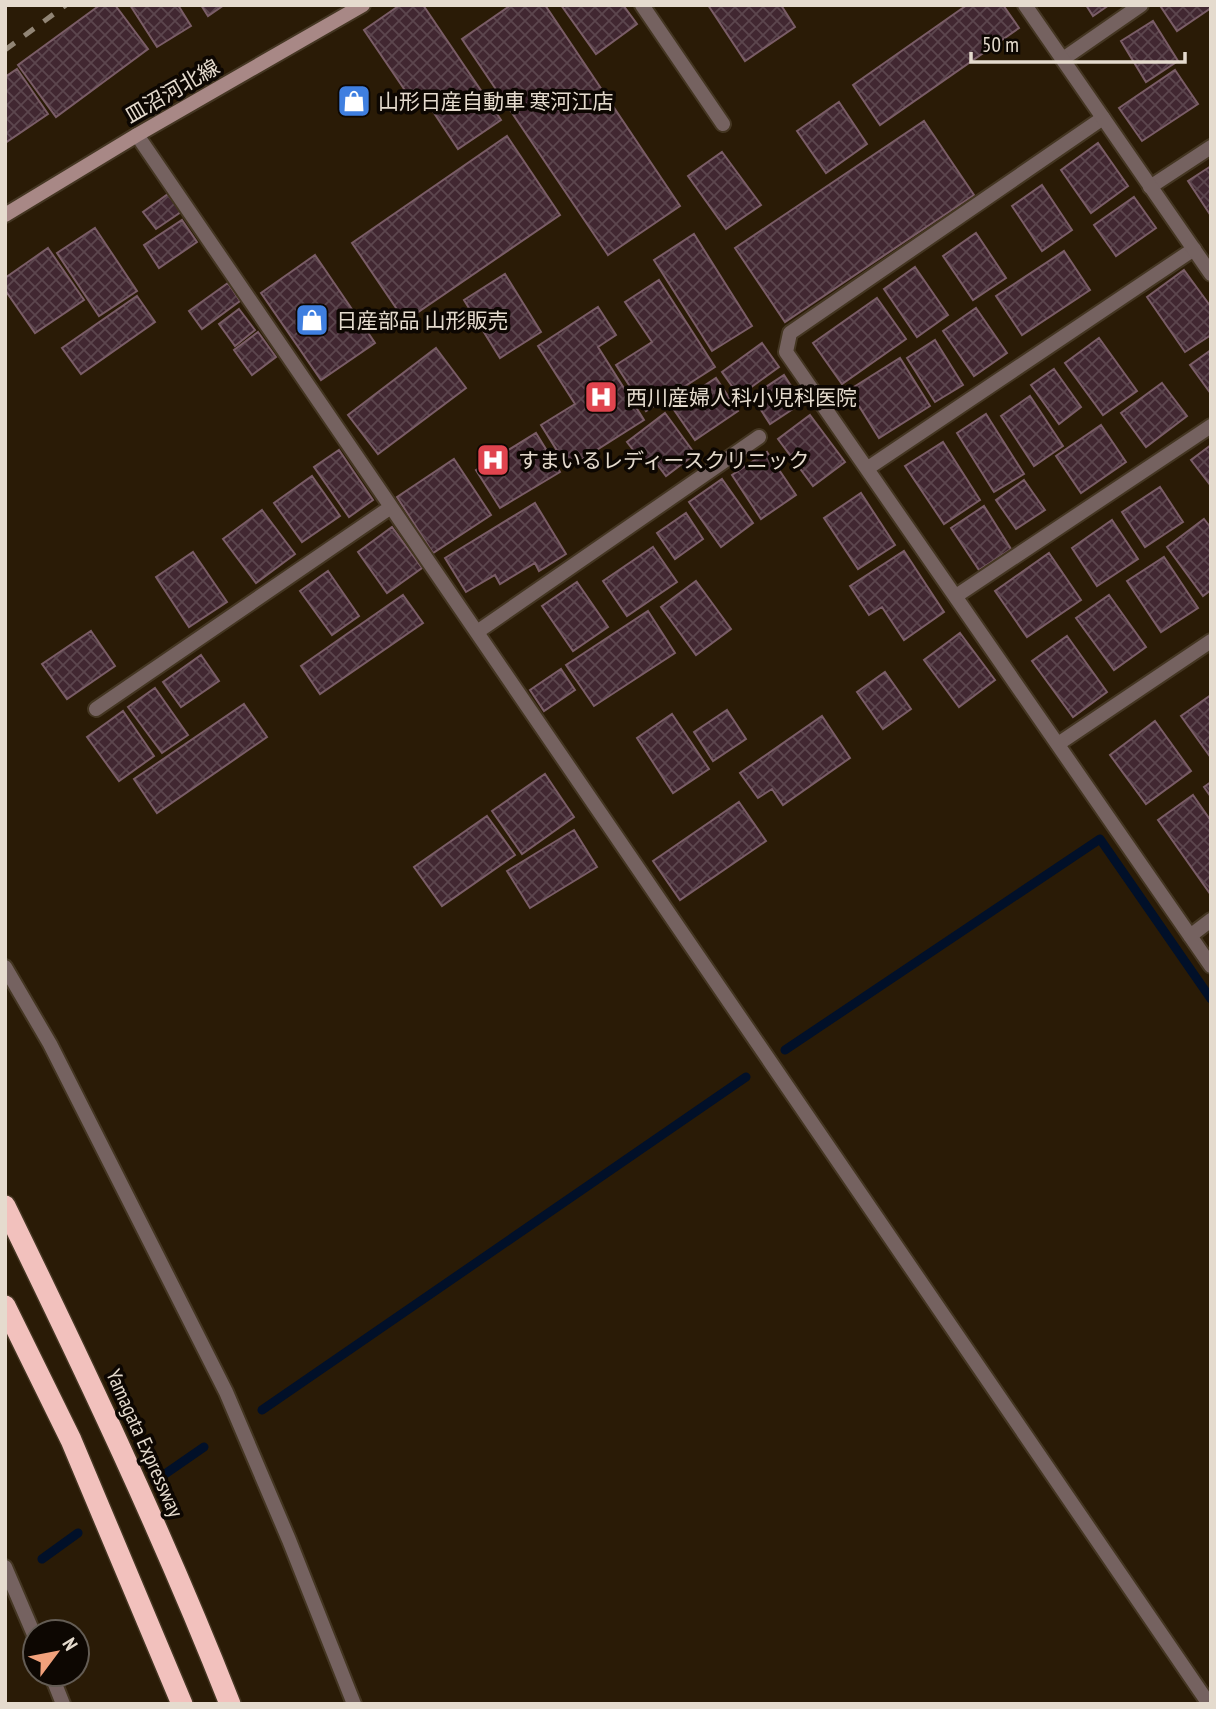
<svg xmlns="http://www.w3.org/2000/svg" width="1216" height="1709" font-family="'PT Sans Narrow','Noto Sans JP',sans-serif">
<defs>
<pattern id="building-cross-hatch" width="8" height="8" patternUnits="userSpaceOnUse" patternTransform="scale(1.75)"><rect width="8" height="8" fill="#412731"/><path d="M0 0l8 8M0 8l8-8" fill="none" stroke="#5c464e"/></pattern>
</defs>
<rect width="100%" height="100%" fill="#2a1b06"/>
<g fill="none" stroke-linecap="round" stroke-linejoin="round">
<path stroke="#011029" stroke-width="9" d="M785,1050l315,-211 111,160
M262,1410l484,-333
M165,1474l39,-27
M42,1559l36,-26"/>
</g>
<path fill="url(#building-cross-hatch)" stroke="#7a5d67" stroke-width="2" d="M100,5h15l33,44 -92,68 -38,-52z
M130,5h48l13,21 -34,21z
M201,5h23l-16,11z
M400,5h23l78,115 -43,29 -36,-54 -9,7 -49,-72z
M511,5h34l135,201 -72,49 -146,-216z
M561,5h62l14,19 -41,30z
M708,5h73l14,22 -50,34z
M967,5h36l16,23 -139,97 -27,-40z
M1086,5h23l-16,11z
M1164,5h47v3l-34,23 -16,-24z
M1153,21l25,40 -32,21 -25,-41z
M17,69l31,45 -43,29v-66z
M1175,70l23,34 -56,37 -23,-33z
M839,102l28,42 -41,29 -29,-42z
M924,121l50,74 -189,127 -50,-74z
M507,136l53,79 -155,106 -53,-78z
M1098,143l30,43 -37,27 -30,-43z
M722,152l39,53 -35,24 -38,-53z
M1211,166v50l-23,-35z
M1042,185l30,45 -30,21 -30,-45z
M168,194l13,18 -25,17 -13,-17z
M1134,197l22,31 -40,28 -22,-31z
M182,220l15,22 -38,26 -15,-23z
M95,228l42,63 -38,25 -42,-63z
M976,233l30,45 -33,22 -30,-44z
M694,234l58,92 -40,25 -58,-91z
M48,248l36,52 -49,33 -30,-43v-12z
M1064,251l26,39 -68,45 -26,-39z
M315,255l60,88 -54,37 -60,-87z
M915,267l33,48 -31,22 -33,-48z
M1184,270l27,37v28l-26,17 -38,-55z
M505,274l36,58 -41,26 -36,-58z
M659,280l56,87 -69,44 -30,-46 36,-23 -27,-40z
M228,283l12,18 -38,28 -13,-18z
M137,296l18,26 -74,52 -19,-26z
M877,298l29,41 -64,45 -29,-41z
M598,307l18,28 -18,12 46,73 -76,48 -27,-43 34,-21 -37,-58z
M976,308l31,45 -33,23 -31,-45z
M239,309l16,21 -20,16 -16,-22z
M258,332l18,25 -24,18 -18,-25z
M1099,338l38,53 -34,24 -38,-52z
M935,340l28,45 -28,17 -28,-44z
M762,343l17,24 -40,29 -17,-24z
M436,348l30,40 -88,66 -30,-39z
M1211,350v44l-21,-29z
M900,358l30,48 -51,32 -30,-48z
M1054,369l27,38 -22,17 -28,-39z
M784,375l18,28 -32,21 -18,-28z
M716,378l22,33 -43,29 -23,-33z
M1162,383l25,33 -41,31 -25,-34z
M1030,396l33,50 -29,20 -33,-50z
M665,413l30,41 -29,22 -13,-17 -8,6 -18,-23z
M986,414l38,60 -30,18 -37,-59z
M810,415l35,47 -32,24 -35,-47z
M1101,425l25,37 -45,31 -25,-37z
M536,433l24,39 -60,36 -24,-38z
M943,442l37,58 -36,24 -39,-58z
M1211,445v41l-20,-26z
M339,450l34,50 -24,17 -35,-50z
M767,452l29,43 -35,24 -29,-44z
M454,459l37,56 -58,38 -36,-56z
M312,476l28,40 -38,26 -28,-39z
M722,479l31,44 -32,24 -32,-45z
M1024,480l21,30 -29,19 -20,-29z
M1160,487l23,35 -38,25 -23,-35z
M861,493l34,52 -37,24 -34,-51z
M535,503l31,51 -27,17 -4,-8 -35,21 -5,-9 -29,17 -21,-34z
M984,506l27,43 -32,21 -28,-42z
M262,510l33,44 -39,29 -33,-44z
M686,513l17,26 -28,20 -18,-26z
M1204,519l7,9v62l-8,6 -36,-49z
M1112,520l26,39 -41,27 -25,-38z
M392,527l30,41 -35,25 -29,-41z
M653,547l24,35 -50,34 -24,-35z
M904,551l40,61 -40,28 -22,-33 -13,8 -19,-29z
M193,552l34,50 -38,25 -33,-50z
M1049,553l32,47 -54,37 -32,-46z
M1164,557l34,51 -37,24 -34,-51z
M328,571l31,45 -27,19 -32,-44z
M696,581l35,48 -35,26 -35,-48z
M577,582l31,45 -35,24 -31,-45z
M403,595l20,28 -103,71 -19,-28z
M1109,595l37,52 -32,23 -38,-52z
M648,611l27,42 -81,53 -28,-41z
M91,631l24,35 -48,33 -25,-35z
M960,633l35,47 -36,27 -35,-47z
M1067,636l40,56 -34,25 -41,-56z
M201,655l18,26 -38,26 -18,-25z
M561,669l14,21 -31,21 -14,-21z
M885,672l26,37 -28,20 -26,-37z
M155,688l33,47 -26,18 -34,-46z
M1211,695v63l-30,-42z
M244,704l23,33 -110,76 -23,-34z
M727,710l19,29 -33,22 -19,-29z
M123,711l31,45 -35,25 -32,-44z
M672,714l37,55 -36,24 -36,-55z
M822,716l28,42 -67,47 -11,-16 -14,9 -18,-25z
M1155,721l36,50 -45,33 -36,-49z
M545,774l29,43 -52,37 -30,-43z
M1211,782v15l-7,-10z
M1193,795l18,26v74l-53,-75z
M739,802l27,39 -86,59 -27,-39z
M487,816l28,39 -73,51 -28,-39z
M574,830l23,37 -67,41 -23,-37z"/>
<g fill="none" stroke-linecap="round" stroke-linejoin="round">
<defs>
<path id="lane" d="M642,5l81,119
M1063,59l78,-54
M1103,118l-313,215 -4,19 425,614
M137,135l1072,1569
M1150,187l61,-40
M868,468l326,-219
M956,596l255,-170
M477,632l282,-195
M96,709l295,-202
M1058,744l153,-103
M1190,936l21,-16
M5,967l45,77 176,348 63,148 65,164
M5,1567l30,70
M51,1674l12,30"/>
<path id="street" d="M1025,5l186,269"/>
<path id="secondary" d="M5,215l132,-80 226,-130"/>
<path id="highway" d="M5,1206c80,164 158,328 225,498
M5,1306l66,134 111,264"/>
</defs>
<use href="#lane" stroke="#443622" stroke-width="18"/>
<use href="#street" stroke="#443622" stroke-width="18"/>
<use href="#secondary" stroke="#443622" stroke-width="18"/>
<use href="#highway" stroke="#443622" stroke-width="24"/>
<use href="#lane" stroke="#756260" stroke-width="14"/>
<use href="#street" stroke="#756260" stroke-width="14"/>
<use href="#secondary" stroke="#a88886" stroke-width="14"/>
<use href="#highway" stroke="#f2c1bd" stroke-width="21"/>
<path stroke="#918575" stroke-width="5" stroke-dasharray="12 12" stroke-linecap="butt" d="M5,50l61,-45"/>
</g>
<defs>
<symbol id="shop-square" viewBox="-11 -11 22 22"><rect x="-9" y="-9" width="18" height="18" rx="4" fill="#3f7fe0" stroke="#0d0702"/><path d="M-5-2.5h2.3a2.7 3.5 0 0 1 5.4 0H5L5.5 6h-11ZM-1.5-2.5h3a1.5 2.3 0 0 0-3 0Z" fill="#fff"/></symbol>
<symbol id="hospital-square" viewBox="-11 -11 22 22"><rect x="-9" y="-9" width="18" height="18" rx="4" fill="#e0444e" stroke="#0d0702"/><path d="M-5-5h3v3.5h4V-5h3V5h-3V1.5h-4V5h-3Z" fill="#fff"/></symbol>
</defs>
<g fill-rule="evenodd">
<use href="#shop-square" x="335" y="82" width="38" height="38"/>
<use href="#shop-square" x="293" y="301" width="38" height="38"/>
<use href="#hospital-square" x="582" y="378" width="38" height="38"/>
<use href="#hospital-square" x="474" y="441" width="38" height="38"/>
</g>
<g text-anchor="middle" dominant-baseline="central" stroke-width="7" stroke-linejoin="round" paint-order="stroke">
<g font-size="21" fill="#e5dbce" stroke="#0d0702">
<text transform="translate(172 91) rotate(-30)">皿沼河北線</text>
<text transform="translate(145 1443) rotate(66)">Yamagata Expressway</text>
</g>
<g font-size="21" fill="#e5dbce" stroke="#0d0702" text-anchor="start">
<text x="378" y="101">山形日産自動車 寒河江店</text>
<text x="336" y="320">日産部品 山形販売</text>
<text x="626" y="397">西川産婦人科小児科医院</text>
<text x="518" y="460">すまいるレディースクリニック</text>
</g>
</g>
<rect width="1216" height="1709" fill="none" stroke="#e5dbce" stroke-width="14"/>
<g transform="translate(56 1653) rotate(58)"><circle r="33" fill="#0d0702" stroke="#635c54" stroke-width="2"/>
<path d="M0-5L12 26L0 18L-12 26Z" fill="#f1a17b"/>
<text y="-10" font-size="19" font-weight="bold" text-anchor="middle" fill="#e5dbce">N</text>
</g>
<path d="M971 52v10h214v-10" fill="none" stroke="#e5dbce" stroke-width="3.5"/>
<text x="982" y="52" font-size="21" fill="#e5dbce" stroke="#0d0702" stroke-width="5" paint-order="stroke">50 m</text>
</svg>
